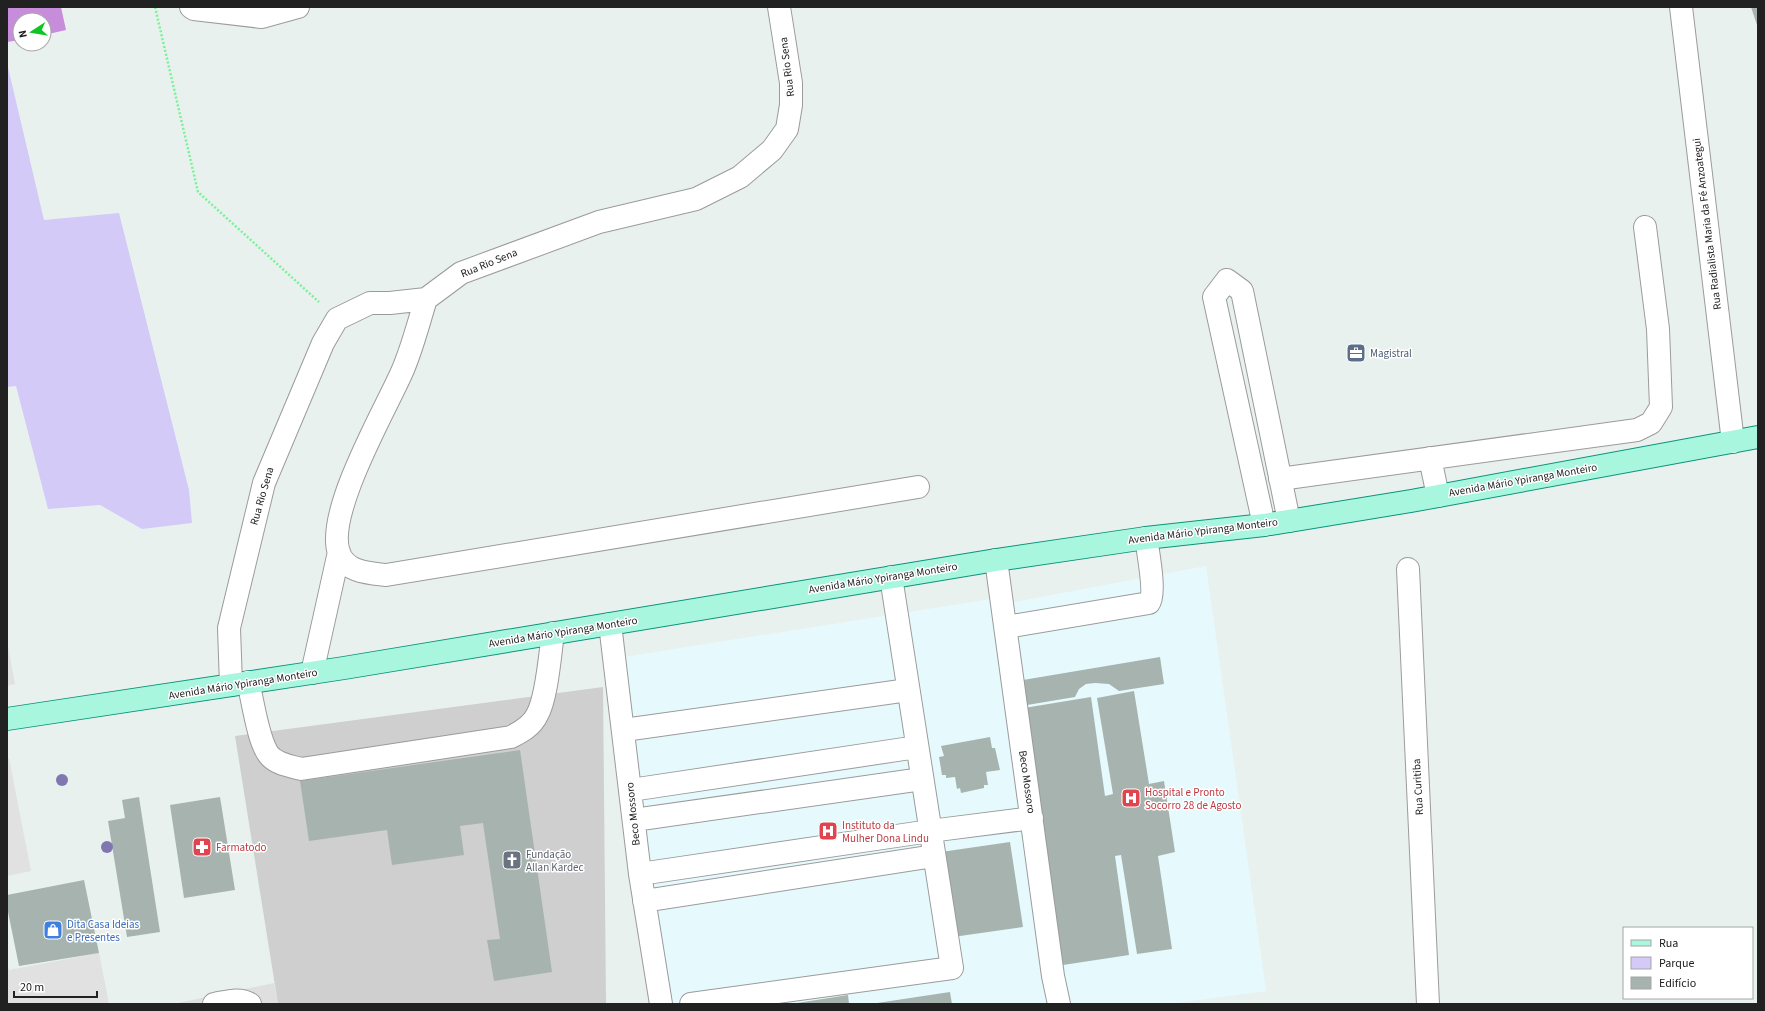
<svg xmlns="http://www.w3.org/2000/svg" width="1765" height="1011" font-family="'Source Sans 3',sans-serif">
<rect width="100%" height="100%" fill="#e9f1ef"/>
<path fill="#dfdfdf" d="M274,983l4,21h-105z"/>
<path fill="#e6fafd" d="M1206,566l60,425 -97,13h-516l-48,-344 386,-61 2,7z"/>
<path fill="#cfcfcf" d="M603,687l3,317h-328l-43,-268z"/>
<path fill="#d4caf7" d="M7,63l37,157 75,-7 70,277 3,33 -50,6 -42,-24 -52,4 -32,-123 -9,1z"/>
<path fill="#c78dda" d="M7,7h54l5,23 -22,5v-15h-24v20l-13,2z"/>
<path fill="#e1e1e1" d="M7,641l8,43 -8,2z
M9,758l22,113 -24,5v-117z
M99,953l10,51h-102v-43l2,9z"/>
<path fill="#a7b3ae" d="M1751,7h7v21z
M1160,657l4,27 -45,7 -10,-7 -14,-1 -9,1 -7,5 -4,8 -48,8 -4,-25z
M1134,691l15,93 15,-3 11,71 -17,4 14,93 -35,5 -16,-99 -6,1 14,99 -66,10 -39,-257 67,-11 14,99 8,-2 -16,-96z
M990,737l2,11h3l5,22 -14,2 2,13h-4v3l-23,5 -1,-5 -3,1 -2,-12 -9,1v-3h-4l-3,-18 5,-1 -3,-10z
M520,750l32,222 -58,9 -7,-41 13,-1 -17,-116 -23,3 4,29 -72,10 -5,-35 -78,11 -9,-60z
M139,797l21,135 -33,5 -19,-116 17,-3 -3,-18z
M220,797l15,93 -51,8 -14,-93z
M1010,842l13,85 -70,10 -12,-85z
M84,880l15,73 -80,13 -12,-59v-12z
M950,992l2,12h-74l-1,-1z
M848,995l1,9h-52v-1z"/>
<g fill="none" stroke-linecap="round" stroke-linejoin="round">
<defs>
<path id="minor" d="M191,7l3,2 68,8 36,-10
M1681,7l52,435
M426,299c-8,25 -14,51 -25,75 -17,38 -76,140 -62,179 7,19 29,20 47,22l532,-88
M1430,458l8,38
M1280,479l357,-49 14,-7 10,-16 -3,-78 -13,-102
M1264,525l-50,-228 13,-17 15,11 47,230
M996,560l57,416 6,28
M1408,569l20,435
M610,624l30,250 21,130
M1006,627l143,-24c7,-9 -1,-51 -3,-65
M312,673l27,-121
M248,682c5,19 10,59 21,73 7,9 21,11 32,14l210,-32c10,-5 21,-11 26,-22 10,-17 13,-61 16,-82
M231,685l-2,-57 35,-145 59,-140 14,-24 33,-16h20l36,-4 35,-26 138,-51 97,-23 44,-22 32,-27 15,-21 4,-24v-22l-12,-76
M624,730l284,-40
M631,790l286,-43
M634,820l288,-41
M640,874l290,-43 102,-13
M644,901l290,-45
M214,1004c12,-2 25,-7 36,0
M691,1004l261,-36 -61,-391"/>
<path id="major" d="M7,719l337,-51 652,-108 150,-22 118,-13 147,-24 347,-64"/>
</defs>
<use href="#minor" stroke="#9b9b9b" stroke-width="24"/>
<use href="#major" stroke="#0a957a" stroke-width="24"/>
<path stroke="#7af196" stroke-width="2.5" stroke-dasharray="2 2" stroke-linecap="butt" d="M155,7l43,185 121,110"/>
<use href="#minor" stroke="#fff" stroke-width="22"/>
<use href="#major" stroke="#a9f6df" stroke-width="22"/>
</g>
<g fill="#8077b0">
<circle cx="62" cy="780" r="6"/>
<circle cx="107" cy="847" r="6"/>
</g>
<defs>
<symbol id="office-square" viewBox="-11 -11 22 22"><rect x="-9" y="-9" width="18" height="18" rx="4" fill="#5c6f8a" stroke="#fff"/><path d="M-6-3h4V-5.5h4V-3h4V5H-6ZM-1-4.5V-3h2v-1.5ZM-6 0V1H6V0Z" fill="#fff"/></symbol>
<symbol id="hospital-square" viewBox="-11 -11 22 22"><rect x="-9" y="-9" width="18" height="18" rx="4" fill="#e0444e" stroke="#fff"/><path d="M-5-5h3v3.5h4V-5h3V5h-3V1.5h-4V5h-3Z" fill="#fff"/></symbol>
<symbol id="pharmacy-square" viewBox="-11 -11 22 22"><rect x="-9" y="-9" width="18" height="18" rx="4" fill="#e0444e" stroke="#fff"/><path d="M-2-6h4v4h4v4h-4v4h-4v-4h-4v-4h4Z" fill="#fff"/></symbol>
<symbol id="church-square" viewBox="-11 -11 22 22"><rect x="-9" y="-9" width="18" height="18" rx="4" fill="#6b7280" stroke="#fff"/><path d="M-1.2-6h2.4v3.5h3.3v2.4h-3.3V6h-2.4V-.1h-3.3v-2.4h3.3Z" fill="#fff"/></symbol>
<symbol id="shop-square" viewBox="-11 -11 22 22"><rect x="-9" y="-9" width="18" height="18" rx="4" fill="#3f7fe0" stroke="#fff"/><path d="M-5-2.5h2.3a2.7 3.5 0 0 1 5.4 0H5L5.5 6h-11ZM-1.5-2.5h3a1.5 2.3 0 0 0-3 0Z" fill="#fff"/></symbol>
</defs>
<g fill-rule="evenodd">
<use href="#office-square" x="1345" y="342" width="22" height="22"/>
<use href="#hospital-square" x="1120" y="787" width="22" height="22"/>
<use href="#hospital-square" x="817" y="820" width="22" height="22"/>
<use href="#pharmacy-square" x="191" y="836" width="22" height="22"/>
<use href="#church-square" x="501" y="849" width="22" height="22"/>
<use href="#shop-square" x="42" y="919" width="22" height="22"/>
</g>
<g text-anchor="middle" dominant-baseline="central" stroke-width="3" stroke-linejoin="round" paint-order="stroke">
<g font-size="11" fill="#212121" stroke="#fff">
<text transform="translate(787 67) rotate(-97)">Rua Rio Sena</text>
<text transform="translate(1707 224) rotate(-97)">Rua Radialista Maria da Fé Anzoategui</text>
<text transform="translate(489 263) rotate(-22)">Rua Rio Sena</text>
<text transform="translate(1523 480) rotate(-10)">Avenida Mário Ypiranga Monteiro</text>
<text transform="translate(262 496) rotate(-74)">Rua Rio Sena</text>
<text transform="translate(1203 531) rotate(-7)">Avenida Mário Ypiranga Monteiro</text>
<text transform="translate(883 578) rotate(-9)">Avenida Mário Ypiranga Monteiro</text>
<text transform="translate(563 632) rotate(-9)">Avenida Mário Ypiranga Monteiro</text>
<text transform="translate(243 684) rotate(-9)">Avenida Mário Ypiranga Monteiro</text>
<text transform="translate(1027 782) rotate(82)">Beco Mossoro</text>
<text transform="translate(1418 787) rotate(-93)">Rua Curitiba</text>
<text transform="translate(633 814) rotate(-96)">Beco Mossoro</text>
</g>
<g font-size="11" fill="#4e5e75" stroke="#fff" text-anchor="start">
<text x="1370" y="353">Magistral</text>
</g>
<g font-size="11" fill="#be3a42" stroke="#fff" text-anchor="start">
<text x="1145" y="792">Hospital e Pronto<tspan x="1145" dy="13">Socorro 28 de Agosto</tspan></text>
<text x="842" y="825">Instituto da<tspan x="842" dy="13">Mulher Dona Lindu</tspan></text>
<text x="216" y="847">Farmatodo</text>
</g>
<g font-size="11" fill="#5b616d" stroke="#fff" text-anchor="start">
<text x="526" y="854">Fundação<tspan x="526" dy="13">Allan Kardec</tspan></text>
</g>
<g font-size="11" fill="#366cbe" stroke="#fff" text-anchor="start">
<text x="67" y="924">Dita Casa Ideias<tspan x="67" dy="13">e Presentes</tspan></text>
</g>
</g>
<rect width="1765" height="1011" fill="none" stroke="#212121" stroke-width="16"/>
<rect x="1623" y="927" width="130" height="72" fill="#ffffff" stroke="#a6a6a6"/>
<rect x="1631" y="940" width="20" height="6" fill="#a9f6df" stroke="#a6a6a6"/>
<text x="1659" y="947" font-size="12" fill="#212121">Rua</text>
<rect x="1631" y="957" width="20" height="12" fill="#d4caf7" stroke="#a6a6a6"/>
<text x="1659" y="967" font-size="12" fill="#212121">Parque</text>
<rect x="1631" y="977" width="20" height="12" fill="#a7b3ae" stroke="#a6a6a6"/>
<text x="1659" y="987" font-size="12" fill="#212121">Edifício</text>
<g transform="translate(32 32) rotate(258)"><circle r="19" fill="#ffffff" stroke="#a6a6a6"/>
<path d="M0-3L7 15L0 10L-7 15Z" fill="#0dc626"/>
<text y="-6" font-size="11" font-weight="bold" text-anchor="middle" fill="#212121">N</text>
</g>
<path d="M14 991v6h83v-6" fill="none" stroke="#212121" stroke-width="2"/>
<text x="20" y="991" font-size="12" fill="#212121" stroke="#ffffff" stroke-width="3" paint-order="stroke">20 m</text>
</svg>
